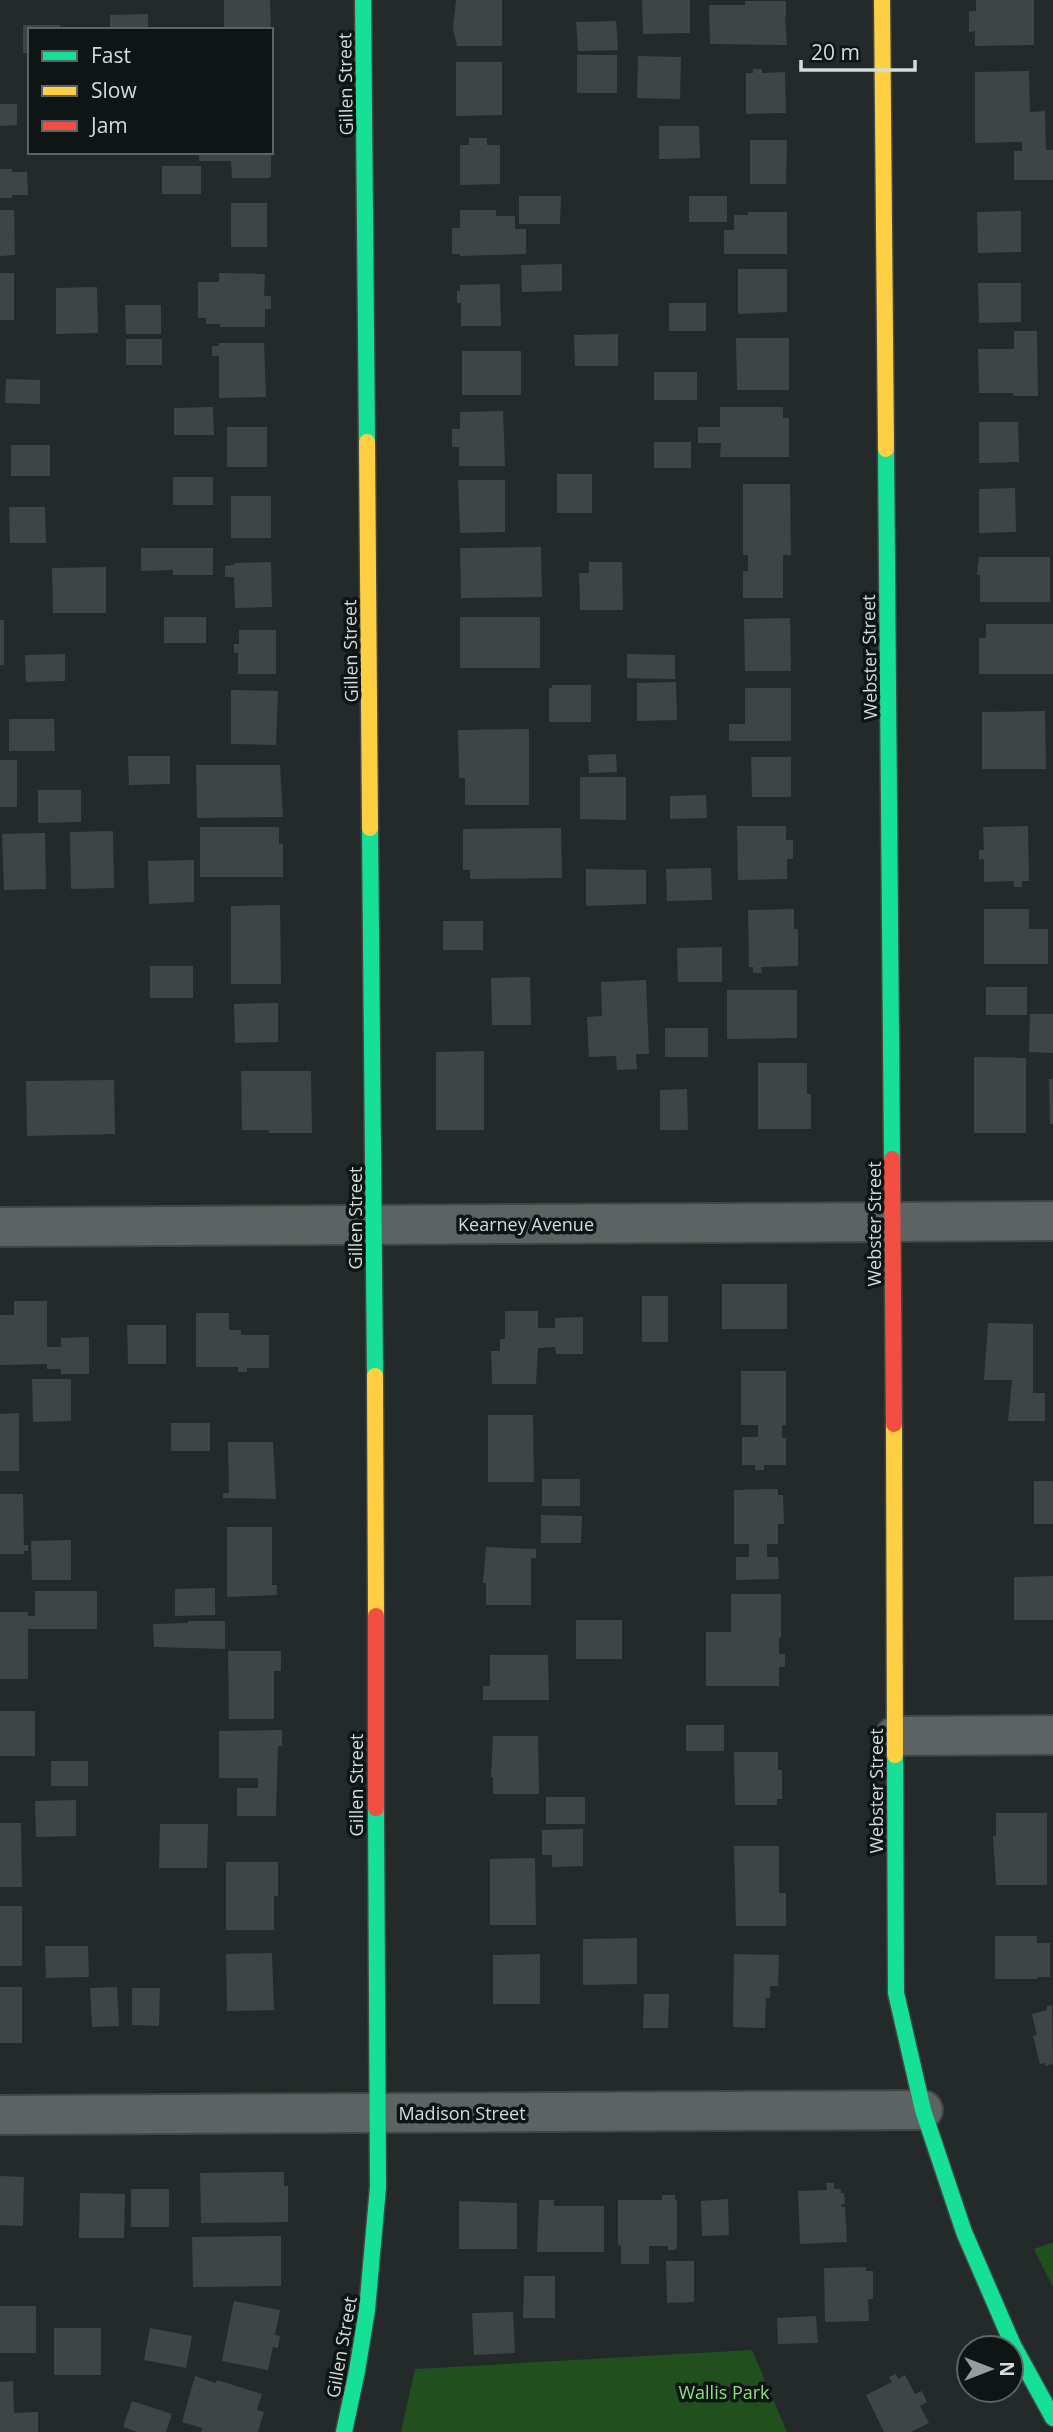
<svg xmlns="http://www.w3.org/2000/svg" width="1053" height="2432" font-family="'Open Sans',sans-serif">
<rect width="100%" height="100%" fill="#242a2a"/>
<path fill="#21501e" d="M1053,2242v45l-19,-38z
M752,2350l35,82h-386l14,-63z"/>
<path fill="#3f4545" d="M224,0h46l1,30h-47z
M456,0h46v46h-45l-4,-17z
M642,0h48v33l-47,1z
M976,0h58v45l-59,1v-15l-6,1v-21h7z
M745,1h41v15h-1l2,29 -77,-1 -1,-39h36z
M148,14v16h-38v-15z
M616,21l2,29 -40,1 -2,-29z
M23,25h37v5h-30v23h-7z
M577,55h40v38h-40z
M638,56l43,1 -1,42 -43,-1z
M456,62h46v53l-46,1z
M753,69h9v4l23,-1 1,41 -40,1v-41h7z
M1029,71l1,41 15,-1 1,39h7v30h-39v-29h8v-9l-47,1v-71z
M0,104h17v21l-17,1z
M659,126h40l1,32 -41,1z
M469,138h18v7h13v39l-40,1v-40h9z
M750,140h37l-1,44h-36z
M199,152l72,1v23l-2,2h-37l-1,-17h-32z
M162,166h39v28h-39z
M0,169h12v3h15l1,23h-16v3h-12z
M519,196h42l-1,28h-41z
M689,196h38v26h-38z
M231,203h36v44h-36z
M0,210h14l1,45 -15,1z
M460,210h36v6h19v13h11v25l-66,2v-2h-8v-26h8z
M1021,211v41l-43,1 -1,-41z
M748,212h39v42h-63v-24h10v-15h14z
M562,264v27l-40,1 -1,-27z
M738,269h49v43l-49,2z
M0,273h14v47h-14z
M219,273l46,1 -1,22h7v13h-6v18h-45v-3h-14v-6h-8v-36h21z
M978,283h43v39l-42,1z
M500,284l1,42h-40v-23h-4v-12h3v-6z
M97,287l1,46 -42,1v-46z
M669,303h37v28h-37z
M125,305h36v29h-35z
M1014,331h23l1,65h-25v-3h-34l-1,-44h36z
M618,334v32h-43l-1,-31z
M736,338h53v52h-52z
M126,339h36v26h-36z
M219,343h45l2,54 -47,1v-42h-7v-10h7z
M462,351h59v44h-59z
M654,372h43v28h-43z
M6,379l34,1v24l-35,-1z
M213,407l1,28h-40v-27z
M720,407h63v11h6v39h-69l1,-14h-23v-16h22z
M503,411l2,55h-46v-19h-7v-18h8v-17z
M979,422h39l1,40 -40,1z
M227,427h40v40h-40z
M654,442h37v26h-37z
M11,445h39v31h-39z
M557,474h35v39h-35z
M173,477h40v28h-40z
M458,480h47v52l-45,1z
M743,484h47l1,71h-8v43h-40v-27h5v-16h-5z
M1015,488l1,44 -37,1v-44z
M231,496h40v42h-40z
M9,507h36l1,36h-36z
M541,547l1,50 -81,1 -1,-50z
M141,548h72v27h-40v-5l-32,1z
M979,557h71v45h-70v-27h-3z
M271,562l1,45 -37,1 -1,-31h-9v-11l9,-1v-2z
M589,562h33l1,48h-43l-1,-37h10z
M106,567v46h-53l-1,-45z
M164,617h42v26h-42z
M460,617h80v51h-80z
M790,618l1,53h-46l-1,-52z
M0,620h4v45h-4z
M986,624h67v50h-74v-36h7z
M239,630h37v44h-38v-21h-4v-9h5z
M65,654v27l-39,1 -1,-27z
M627,654l48,1v24l-48,-1z
M676,682l1,38 -40,1v-38z
M552,685h39v37h-42v-34h3z
M745,688h46v53h-62v-17h16z
M231,690l47,1 -2,54 -45,-1z
M1045,711l1,58h-64v-57z
M9,719h45l1,32h-46z
M529,729v76h-64v-27h-6l-1,-48z
M616,754l1,18 -28,1 -1,-18z
M128,756h42v28l-41,1z
M751,757h40v40h-39z
M0,760h17v47h-17z
M196,765h84l3,52 -86,1z
M580,777h46v43l-46,-1z
M38,790h43v32l-43,1z
M706,795l1,23 -37,1v-23z
M737,826h49v14h7v19h-6v20l-49,1z
M1028,826l1,55h-7v6h-8v-6l-30,1v-23l-5,1v-10h5l-1,-23z
M200,827h79v17h4v33h-83z
M561,828l1,50 -92,1v-9h-7v-41z
M113,831l1,57 -43,1 -1,-57z
M45,833l1,56 -42,1 -2,-56z
M194,860v42l-45,2 -1,-43z
M711,868l1,32 -45,1 -1,-32z
M586,869l60,1v34l-60,2z
M280,905l1,79h-50v-78z
M794,909v20h4v37l-37,1 1,6h-9v-6h-4l-1,-57z
M984,909h45v20h19v35h-64z
M443,921h40v29h-40z
M722,947v35h-44l-1,-34z
M150,966h43v32h-43z
M530,977l1,48h-39l-1,-47z
M646,980l3,74h-13l1,15 -20,1 -1,-14 -27,1 -2,-40 15,-1 -1,-34z
M986,987h41v28h-41z
M727,990h70v48l-70,1z
M278,1003v39l-43,1 -1,-39z
M1030,1014h23v39l-24,-1z
M665,1028h43v29h-43z
M484,1051v79h-48v-78z
M974,1057l52,1v75h-52z
M758,1063h49v31h4v35h-53z
M241,1071h70l1,62h-43v-3h-27z
M1049,1079h4v45h-3z
M114,1080l1,54 -88,2 -1,-55z
M687,1089l1,41h-28v-40z
M722,1284h65v45h-65z
M642,1296h26v46h-26z
M14,1301h33v46h14v-9l28,-1v37h-28v-5h-14v-5l-47,1v-50h14z
M505,1311h33v17h17v-10l28,-1v37h-27l-1,-7 -17,1 -2,36h-44l-1,-33h9v-12h5z
M196,1313h33v17h12v5h28v33h-22v4h-9v-5h-42z
M988,1323l45,1v69h12v28h-37l4,-41h-28z
M127,1325h39v39h-38z
M741,1371h45v54h-4v13h4v27h-22v5h-9v-5h-13v-28h16v-12h-17z
M32,1379h39v42l-38,1z
M19,1413v58h-19v-57z
M488,1415h45l1,67h-46z
M171,1423h39v28h-39z
M228,1442h45l3,57 -53,-1v-5h6z
M542,1479h38v27h-38z
M1034,1481h19v43h-19z
M778,1489v6h5l1,29h-6v20h-11v13h11l1,22 -43,1v-23h13v-13h-15v-54z
M0,1494h23l1,51h4v6h-4v3h-24z
M541,1515l41,1 -1,27h-40z
M227,1527h45v58h5v10l-50,2z
M71,1540v40h-39l-1,-39z
M486,1547l50,2v9h-5v47h-45v-22h-3z
M1053,1576v44h-39v-43z
M215,1588v27l-40,1v-27z
M35,1591h62v38h-69v50h-28v-67h28v4h7z
M731,1594h50v44h-2v16h6v13h-6v19h-73v-54h25z
M576,1620h46v39h-46z
M188,1621h37v28l-71,-2 -1,-23 35,-1z
M228,1651h53v20h-7v48h-45z
M490,1655h58l1,45h-66v-14h7z
M0,1711h35v45h-35z
M686,1725h38v26h-38z
M282,1730v16h-4l-2,70h-39v-28h21v-10h-39v-47z
M493,1736h45l1,58h-46v-17h-2z
M734,1752h44v18h4v29h-5v6h-42z
M51,1761h37v25h-37z
M546,1797h39v27h-39z
M76,1800v36l-40,1 -1,-36z
M996,1813h51v72h-51l-3,-49h3z
M0,1823h21l1,64h-22z
M160,1824h48l-1,44h-48z
M583,1829v37l-31,1v-12h-10v-25z
M734,1846h45v47h7v33h-50z
M535,1858l1,67h-46v-66z
M226,1862h52v34h-4v34h-48z
M0,1906h22v60h-22z
M995,1936h42v7h13v34h-12v2h-43z
M637,1938v46l-54,1v-46z
M45,1946h43l1,31 -43,1z
M272,1953l2,57 -47,1 -1,-57z
M540,1954v50h-47v-49z
M734,1954l45,1 -1,31h-8v12h-4l-1,30 -32,-1z
M0,1987h22v56h-22z
M117,1987l2,39 -27,1 -2,-39z
M132,1988h28l-1,38 -27,-1z
M644,1994h25l-1,34h-25z
M1052,2005l1,59 -8,2v-3l-5,1 -7,-28 4,-1 -5,-21 15,-4v-4z
M284,2172v14h4v36l-87,1 -1,-50z
M0,2176l24,1 -1,49 -23,-1z
M826,2183h8v6h7v4h3l1,11h-4l1,3h3l2,35 -47,2 -2,-53 29,-1z
M131,2189h38v38h-38z
M80,2193l45,1 -1,44h-45z
M662,2195h13v5h2v46l-2,4h-7v-4h-19v18h-28v-19l-3,1v-46h44z
M728,2199l1,36 -27,1 -1,-35z
M539,2200h15v6h50v46h-67z
M459,2201l58,2v46h-58z
M281,2236v50l-88,1 -1,-50z
M666,2261h28v41l-27,1z
M866,2267v4h7v28h-5l1,22 -44,1 -1,-54z
M524,2276h31v42h-32z
M234,2301l46,9 -5,25 5,1 -2,12 -5,-1 -5,23 -46,-9z
M0,2306h36v47h-36z
M513,2312l2,41 -41,2 -2,-42z
M816,2316l2,27 -40,1 -1,-26z
M54,2328h47v47h-47z
M150,2328l42,8 -6,32 -42,-8z
M896,2374l2,5 7,-4 10,19 7,-3 5,11 -7,4 9,17 -18,9h-27l-18,-37 26,-13 -3,-5z
M195,2376l21,7 1,-3 45,14 -5,16 7,2 -6,20h-57l1,-4 -20,-6z
M13,2381l1,32 24,-1v20h-38v-50z
M132,2401l40,13 -6,18h-29l-14,-5z"/>
<g fill="none" stroke-linecap="round" stroke-linejoin="round">
<defs>
<path id="street" d="M0,1227l1053,-6
M895,1736l158,-1
M0,2115l923,-5"/>
<path id="fast" d="M363,0l4,442
M886,449l6,710
M370,828l5,548
M895,1755l1,238 27,117 41,122 49,113 40,73
M344,2432l13,-61 10,-61 11,-123 -2,-379"/>
<path id="slow" d="M882,0l4,449
M367,442l3,386
M375,1376l1,240
M894,1424l1,331"/>
<path id="jam" d="M892,1159l2,265
M376,1616v192"/>
</defs>
<use href="#street" stroke="#414746" stroke-width="42"/>
<use href="#fast" stroke="#414746" stroke-width="19"/>
<use href="#slow" stroke="#414746" stroke-width="19"/>
<use href="#jam" stroke="#414746" stroke-width="19"/>
<use href="#street" stroke="#5d6362" stroke-width="38"/>
<use href="#fast" stroke="#16e098" stroke-width="16"/>
<use href="#slow" stroke="#ffcf43" stroke-width="16"/>
<use href="#jam" stroke="#f24e42" stroke-width="16"/>
</g>
<g text-anchor="middle" dominant-baseline="central" stroke-width="7" stroke-linejoin="round" paint-order="stroke">
<g font-size="18" fill="#d4dcdb" stroke="#0f1414">
<text transform="translate(345 84) rotate(-91)">Gillen Street</text>
<text transform="translate(350 651) rotate(-91)">Gillen Street</text>
<text transform="translate(869 657) rotate(-91)">Webster Street</text>
<text transform="translate(355 1218) rotate(-90)">Gillen Street</text>
<text x="526" y="1224">Kearney Avenue</text>
<text transform="translate(874 1224) rotate(-90)">Webster Street</text>
<text transform="translate(356 1785) rotate(-90)">Gillen Street</text>
<text transform="translate(876 1791) rotate(-90)">Webster Street</text>
<text x="462" y="2113">Madison Street</text>
<text transform="translate(341 2347) rotate(-80)">Gillen Street</text>
</g>
<g font-size="18" fill="#8cde84" stroke="#0f1414">
<text x="724" y="2392">Wallis Park</text>
</g>
</g>
<rect x="28" y="28" width="245" height="126" fill="#0f1414" stroke="#5e6464" stroke-width="2"/>
<rect x="42" y="51" width="35" height="10" fill="#16e098" stroke="#5e6464" stroke-width="2"/>
<text x="91" y="63" font-size="21" fill="#d4dcdb">Fast</text>
<rect x="42" y="86" width="35" height="10" fill="#ffcf43" stroke="#5e6464" stroke-width="2"/>
<text x="91" y="98" font-size="21" fill="#d4dcdb">Slow</text>
<rect x="42" y="121" width="35" height="10" fill="#f24e42" stroke="#5e6464" stroke-width="2"/>
<text x="91" y="133" font-size="21" fill="#d4dcdb">Jam</text>
<g transform="translate(990 2369) rotate(90)"><circle r="33" fill="#0f1414" stroke="#5e6464" stroke-width="2"/>
<path d="M0-5L12 26L0 18L-12 26Z" fill="#969e9d"/>
<text y="-10" font-size="19" font-weight="bold" text-anchor="middle" fill="#d4dcdb">N</text>
</g>
<path d="M801 60v10h114v-10" fill="none" stroke="#d4dcdb" stroke-width="3.5"/>
<text x="811" y="60" font-size="21" fill="#d4dcdb" stroke="#0f1414" stroke-width="5" paint-order="stroke">20 m</text>
</svg>
